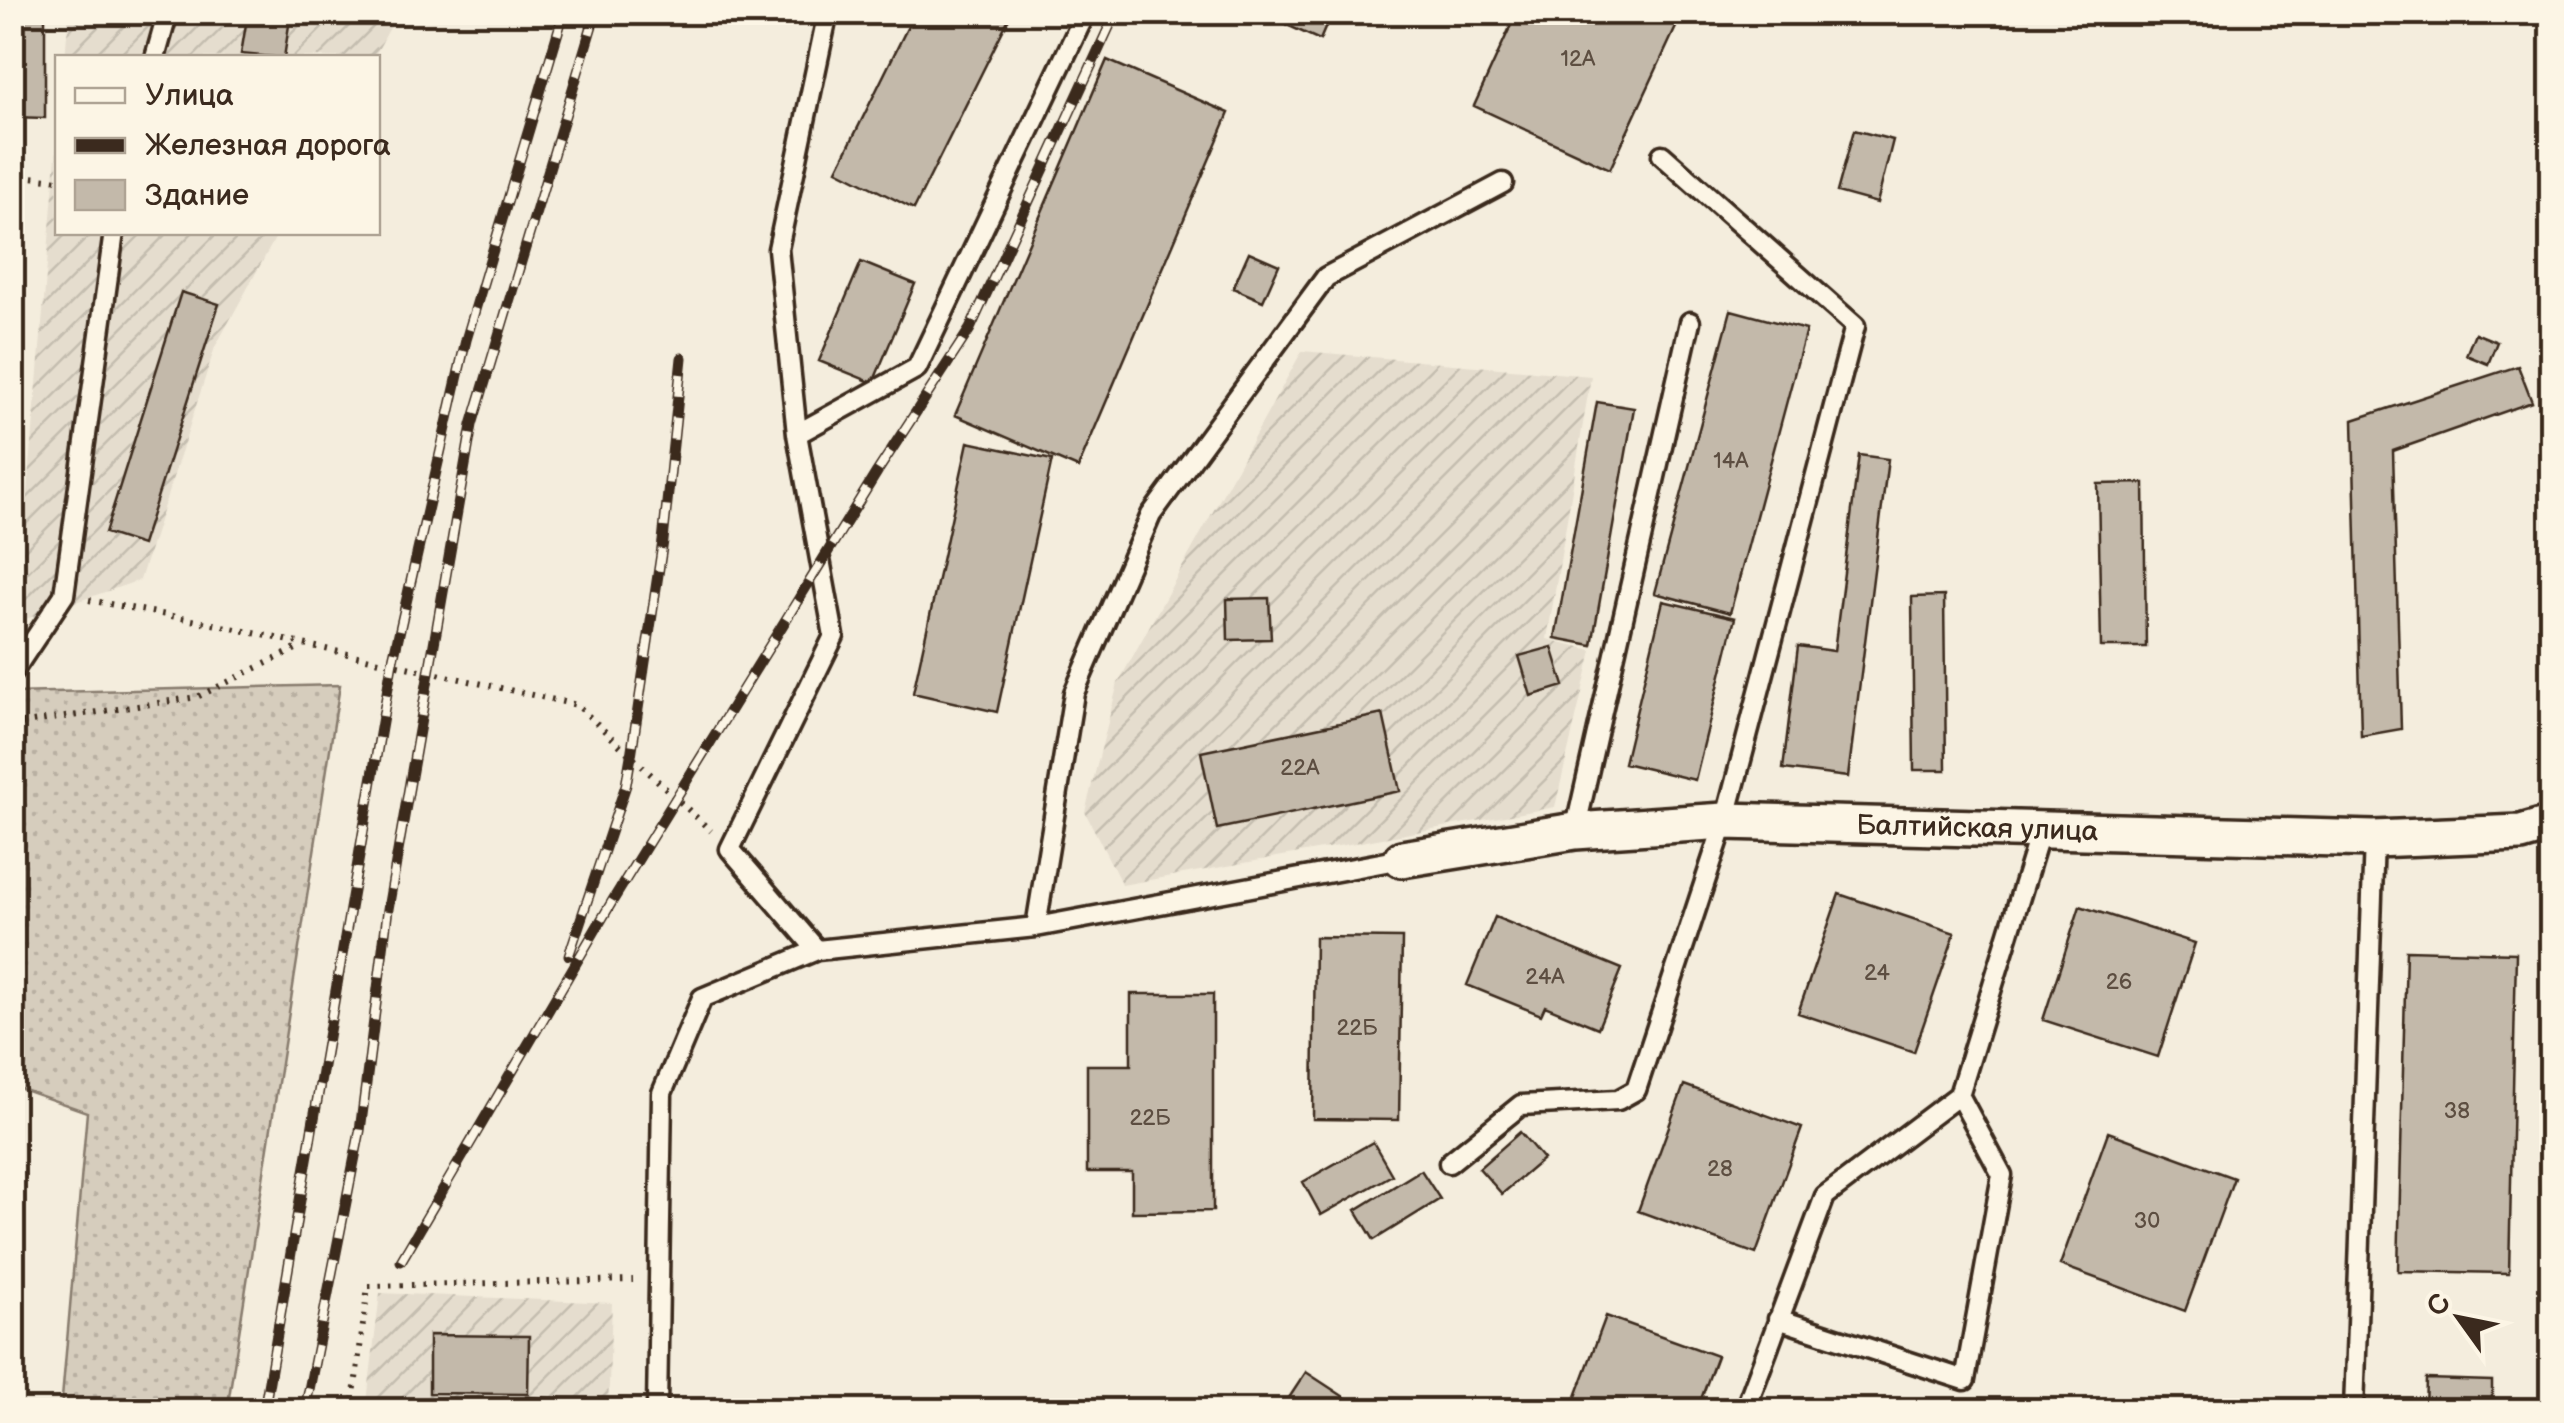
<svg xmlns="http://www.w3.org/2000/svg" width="2564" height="1423" font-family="'Balsamiq Sans',sans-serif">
<defs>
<pattern id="industrial-furrows" width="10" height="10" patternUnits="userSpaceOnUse" patternTransform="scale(2.5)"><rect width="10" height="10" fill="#e5ddce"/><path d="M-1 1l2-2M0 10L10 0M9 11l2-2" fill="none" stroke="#c5beb0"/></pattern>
<pattern id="grass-dots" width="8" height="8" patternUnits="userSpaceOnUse" patternTransform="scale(2.5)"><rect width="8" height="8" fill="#d6cdbd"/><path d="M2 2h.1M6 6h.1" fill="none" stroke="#b9b0a2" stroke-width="1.8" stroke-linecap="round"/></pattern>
</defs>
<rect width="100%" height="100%" fill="#f4eddd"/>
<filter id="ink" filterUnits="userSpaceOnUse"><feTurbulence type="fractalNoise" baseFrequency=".01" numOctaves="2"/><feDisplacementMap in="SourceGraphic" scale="20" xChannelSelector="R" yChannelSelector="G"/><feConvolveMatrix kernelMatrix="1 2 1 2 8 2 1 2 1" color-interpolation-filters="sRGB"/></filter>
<g filter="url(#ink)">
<path fill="url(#industrial-furrows)" d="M69,13h329l-24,44 -309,1z
M57,145l1,87 220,1 -63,114 -75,233 -123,42z
M1302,351l289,25 -44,263 45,11 -37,157 -433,78 -37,-73 33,-129z
M380,1293l232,10 -4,107h-242z"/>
<path fill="url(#grass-dots)" stroke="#887c6e" stroke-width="2.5" d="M340,685l-113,725h-166l26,-298 -74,-26v-393z"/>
<path fill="#c3b9aa" stroke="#3b2a1e" stroke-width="2.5" d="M12,12h33v106l-33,-1z
M248,12h43l-7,46 -43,-4z
M915,12h97l-98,197 -77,-39z
M1258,12h74l-12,28z
M1517,12h166l-73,157 -136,-63z
M1107,60l122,53 -151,355 -123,-53z
M1854,130l39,10 -16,63 -40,-11z
M1249,252l30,13 -16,36 -30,-13z
M861,262l54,22 -42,99 -54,-22z
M181,292l38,12 -77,241 -37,-12z
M1731,310l75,20 -76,283 -75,-20z
M2475,333l22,9 -9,22 -22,-9z
M2518,366l14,36 -139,49 8,278 -40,7 -8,-316z
M1597,402l37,6 -42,237 -37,-7z
M968,442l84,18 -55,252 -84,-19z
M1859,455l29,4 -40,318 -65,-8 15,-123 36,5z
M2144,483l2,164h-45l-3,-163z
M1944,596l2,174h-32l-2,-173z
M1269,598l2,41 -43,1 -1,-41z
M1663,601l72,17 -40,162 -71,-17z
M1552,647l12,39 -33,10 -12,-40z
M1383,714l17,77 -183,38 -16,-77z
M1839,894l116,39 -41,119 -116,-39z
M2080,906l115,37 -37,114 -115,-37z
M1495,917l127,52 -24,59 -53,-22 -4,9 -74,-30z
M1315,937l87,1 -3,182 -86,-1z
M2406,950l110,3 -7,320 -111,-2z
M1131,994h82v217l-81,1v-40h-45v-107h44z
M1684,1085l118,43 -46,126 -118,-43z
M1520,1132l23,27 -41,35 -23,-26z
M2108,1132l126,46 -49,133 -125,-46z
M1373,1142l19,33 -71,40 -18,-33z
M1421,1170l19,29 -66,41 -18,-30z
M1606,1316l111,40 -20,54h-126z
M429,1335l100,1 -1,58 -99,-1z
M1306,1372l58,38h-83z
M2426,1379l66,2v29h-67z
M526,1397l66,3 -1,10h-66z"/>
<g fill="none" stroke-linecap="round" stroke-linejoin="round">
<defs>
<path id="service" d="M828,12l-50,237 19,185 37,202 -104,213 87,101 219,-23 366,-68
M155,58l13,-46
M797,434l120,-66 169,-356
M12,673l52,-78 50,-363
M1575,831l115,-509
M1036,927l38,-234 77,-178 175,-238 177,-94
M1449,1163l72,-58 97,-5 18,-10 89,-269 130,-495 -193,-171
M1778,1319l187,61 37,-205 -43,-80
M657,1410l5,-317 40,-95 115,-48
M1745,1410l80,-214 134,-101 81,-263
M2354,1410l20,-571"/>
<g id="minor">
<path id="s1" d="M1402,859l173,-28 150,-10 649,18 147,-6 31,-9"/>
</g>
</defs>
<use href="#service" stroke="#3b2a1e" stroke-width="25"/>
<use href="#minor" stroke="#3b2a1e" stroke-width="42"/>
<path stroke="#3b2a1e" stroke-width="6" stroke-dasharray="2.5 8" stroke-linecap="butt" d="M12,175l46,5
M89,600l129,25 359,80 134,126
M12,725l185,-28 105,-51
M352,1410l16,-124 265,-6"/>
<use href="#service" stroke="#fcf5e5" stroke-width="18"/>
<use href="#minor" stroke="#fcf5e5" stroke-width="35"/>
<defs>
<path id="rail" d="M569,955l57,-170 5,-29 32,-215 19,-183
M401,1261l212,-361 264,-428 93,-143 146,-317
M264,1410l128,-746 74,-324 98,-328
M305,1410l55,-279 28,-222 84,-484 124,-413"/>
</defs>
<use href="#rail" stroke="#3b2a1e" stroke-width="11"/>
<use href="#rail" stroke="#fcf5e5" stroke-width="8" stroke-dasharray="22" stroke-linecap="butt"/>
</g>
</g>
<g text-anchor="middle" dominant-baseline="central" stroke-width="10" stroke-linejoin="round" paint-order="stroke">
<g font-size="22" fill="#5d4e41">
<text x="1578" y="59">12А</text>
<text x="1731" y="461">14А</text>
<text x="1300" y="768">22А</text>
<text x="1877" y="973">24</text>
<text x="1545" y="977">24А</text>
<text x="2119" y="982">26</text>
<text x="1357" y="1028">22Б</text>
<text x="2457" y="1111">38</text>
<text x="1150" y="1118">22Б</text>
<text x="1720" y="1169">28</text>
<text x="2147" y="1221">30</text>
</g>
<g font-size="28" fill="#3b2a1e" stroke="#fcf5e5">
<text stroke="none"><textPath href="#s1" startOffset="578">Балтийская улица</textPath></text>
</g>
</g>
<rect width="2564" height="1423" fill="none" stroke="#fcf5e5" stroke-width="50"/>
<rect x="25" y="25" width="2514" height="1373" fill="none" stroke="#3b2a1e" stroke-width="4" filter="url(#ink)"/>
<rect x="55" y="55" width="325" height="180" fill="#fcf5e5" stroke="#afa495" stroke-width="2.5"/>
<rect x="75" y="88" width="50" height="15" fill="#fcf5e5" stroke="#afa495" stroke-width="2.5"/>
<text x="145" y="105" font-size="30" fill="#3b2a1e">Улица</text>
<rect x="75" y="138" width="50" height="15" fill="#3b2a1e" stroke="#afa495" stroke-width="2.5"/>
<text x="145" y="155" font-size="30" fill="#3b2a1e">Железная дорога</text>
<rect x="75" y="180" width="50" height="30" fill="#c3b9aa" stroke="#afa495" stroke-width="2.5"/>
<text x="145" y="205" font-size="30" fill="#3b2a1e">Здание</text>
<g transform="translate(2459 1318) rotate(303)" stroke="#fcf5e5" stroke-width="8" paint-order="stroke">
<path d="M0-8L18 38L0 25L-18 38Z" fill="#3b2a1e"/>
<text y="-15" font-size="28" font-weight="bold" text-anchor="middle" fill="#3b2a1e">С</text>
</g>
</svg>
